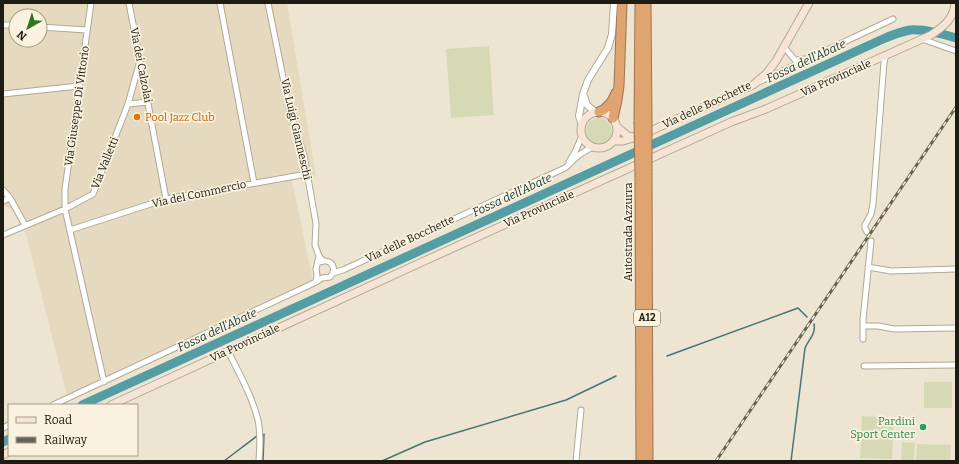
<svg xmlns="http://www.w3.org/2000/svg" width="959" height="464" font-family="Bitter,serif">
<rect width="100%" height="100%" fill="#ede5d1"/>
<path fill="#e5dabf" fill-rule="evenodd" d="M3,3h284l29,173 -24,4 21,101 -246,115 -41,-162 -15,-25 -8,-4zM16,16h24v24h-24z"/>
<path fill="#d5dab5" d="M489,46l5,69 -43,3 -5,-69z
M586 131a13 13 0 1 1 26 0a13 13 0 1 1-26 0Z
M924,382h28v26h-28z
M862,416l32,2 -2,41 -32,-1z
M902,442l13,1 -1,18h-13z
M917,444l34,1 -1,16h-34z"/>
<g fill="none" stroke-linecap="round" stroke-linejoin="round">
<path stroke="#447678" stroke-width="1.5" d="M667,356l131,-48 9,9
M224,461l33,-25
M263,461l1,-27
M382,461l43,-19 141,-42 50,-24
M791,461l14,-113c4,-9 11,-14 9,-24"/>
<path stroke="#549da4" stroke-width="9" d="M82,405l801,-366c9,-4 17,-7 27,-9 13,-1 34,4 46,8
M3,442l6,-3"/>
<defs>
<path id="minor" d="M91,3l-26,186v20l39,173
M129,3l37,196
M220,3l34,180
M268,3l22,109 14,43 12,69 -1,21 4,11 4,5
M3,25h13
M40,27l47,3
M922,39l34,12
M784,47l11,13 10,-1
M759,82l134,-63
M3,94l76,-8
M128,104l20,-2
M569,162l6,-10 7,-16
M3,190l7,8 -7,3
M10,198l15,27
M70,230l96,-31 141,-25
M867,232l-2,-4v-3l6,-11 2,-10 11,-142 2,-7
M3,235l62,-26 28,-15 35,-90 12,-43
M320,262c9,-3 15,2 13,11
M868,267l23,4 65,-2
M316,282l1,-7 -1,-6 3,-13
M864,326h14l16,3 62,-1
M863,339v-19l8,-79
M228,351c11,22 24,45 30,69 3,14 2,27 1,41
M864,366l92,-1
M53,405l263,-123 6,-4 8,-1 3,-4 10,-3 222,-102 14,-13 13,-8
M3,428l6,-3
M576,461l5,-51"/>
<path id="tertiary" d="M584,96l3,9 8,7
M582,125l-3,-9 4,-22 5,-14 20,-32 4,-14 2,-31"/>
<path id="secondary" d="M581 130a18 18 0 1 1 36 0a18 18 0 1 1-36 0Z
M617,127l11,9 6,1
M614,141h9l14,-4 116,-52 13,-11 10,-13 33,-58
M111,405l311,-143 309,-140 35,-13 165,-74c12,-8 23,-16 24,-32
M3,455l6,-3"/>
<path id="motorway" d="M646,3l1,119
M599,112c8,-3 14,-11 17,-19
M613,118l4,-18 2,-14 3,-83
M639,122l1,-119
M647,175l1,286
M640,177l1,284"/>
</defs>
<use href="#minor" stroke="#b1a996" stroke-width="7"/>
<use href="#tertiary" stroke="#b1a996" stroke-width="8"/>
<use href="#secondary" stroke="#b1a996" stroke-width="9"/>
<use href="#motorway" stroke="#9c7450" stroke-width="11"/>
<use href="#minor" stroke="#fff" stroke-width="5"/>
<use href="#tertiary" stroke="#fff" stroke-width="6"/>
<use href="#secondary" stroke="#f6e4d4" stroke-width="7"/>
<use href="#motorway" stroke="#e0a471" stroke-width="9"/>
<defs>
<path id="rail" d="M716,461l240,-354"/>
</defs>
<use href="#rail" stroke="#666255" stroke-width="3"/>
<use href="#rail" stroke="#faf2de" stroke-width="1.5" stroke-dasharray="4.5" stroke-linecap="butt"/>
<defs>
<path id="motorway-bridge" d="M639,122l1,55
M647,175v-53"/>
</defs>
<use href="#motorway-bridge" stroke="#9c7450" stroke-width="11" stroke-linecap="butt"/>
<use href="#motorway-bridge" stroke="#e0a471" stroke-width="9"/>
</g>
<circle fill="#e8710a" stroke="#faf2de" stroke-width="1.5" cx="137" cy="117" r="4"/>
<circle fill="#2e9e5b" stroke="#faf2de" stroke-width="1.5" cx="923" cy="427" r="4"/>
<g text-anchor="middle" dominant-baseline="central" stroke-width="3.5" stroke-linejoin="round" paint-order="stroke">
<rect fill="#faf2de" stroke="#605c50" stroke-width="1" x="634" y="310" width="26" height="16" rx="3"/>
<g font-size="10" font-weight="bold" fill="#1e1b13">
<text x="647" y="318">A12</text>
</g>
<g font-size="11" fill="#1e1b13" stroke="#faf2de">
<text transform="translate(141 65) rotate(79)">Via dei Calzolai</text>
<text transform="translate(836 78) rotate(-24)">Via Provinciale</text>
<text transform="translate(707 105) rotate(-25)">Via delle Bocchette</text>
<text transform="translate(77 106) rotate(-82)">Via Giuseppe Di Vittorio</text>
<text transform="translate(296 129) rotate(77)">Via Luigi Gianneschi</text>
<text transform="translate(105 163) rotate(-68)">Via Valletti</text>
<text transform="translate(199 194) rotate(-12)">Via del Commercio</text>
<text transform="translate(539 209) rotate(-24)">Via Provinciale</text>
<text transform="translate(628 232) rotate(-90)">Autostrada Azzurra</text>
<text transform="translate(410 239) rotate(-25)">Via delle Bocchette</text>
<text transform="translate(245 343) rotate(-25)">Via Provinciale</text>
</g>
<g font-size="11" fill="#c56008" stroke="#faf2de" text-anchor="start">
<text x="145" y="117">Pool Jazz Club</text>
</g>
<g font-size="11" fill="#27864d" stroke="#faf2de" text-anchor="end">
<text x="915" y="421">Pardini<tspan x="915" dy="13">Sport Center</tspan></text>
</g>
<g font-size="12" font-style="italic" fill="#13373b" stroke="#faf2de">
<text transform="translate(806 61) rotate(-25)">Fossa dell'Abate</text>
<text transform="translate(512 195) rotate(-25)">Fossa dell'Abate</text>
<text transform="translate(217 330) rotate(-25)">Fossa dell'Abate</text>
</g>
</g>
<rect width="959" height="464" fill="none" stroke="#1e1b13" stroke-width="8"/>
<rect x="8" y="404" width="130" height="52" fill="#faf2de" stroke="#a29c8d"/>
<rect x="16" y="417" width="20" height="6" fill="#f6e4d4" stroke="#a29c8d"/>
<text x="44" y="424" font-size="12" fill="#1e1b13">Road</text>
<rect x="16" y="437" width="20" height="6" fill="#666255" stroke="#a29c8d"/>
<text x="44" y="444" font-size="12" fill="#1e1b13">Railway</text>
<g transform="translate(28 28) rotate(219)"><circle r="19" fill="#faf2de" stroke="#a29c8d"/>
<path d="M0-3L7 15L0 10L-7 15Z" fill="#2e7619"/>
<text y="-6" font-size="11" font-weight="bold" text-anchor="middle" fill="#1e1b13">N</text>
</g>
</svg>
